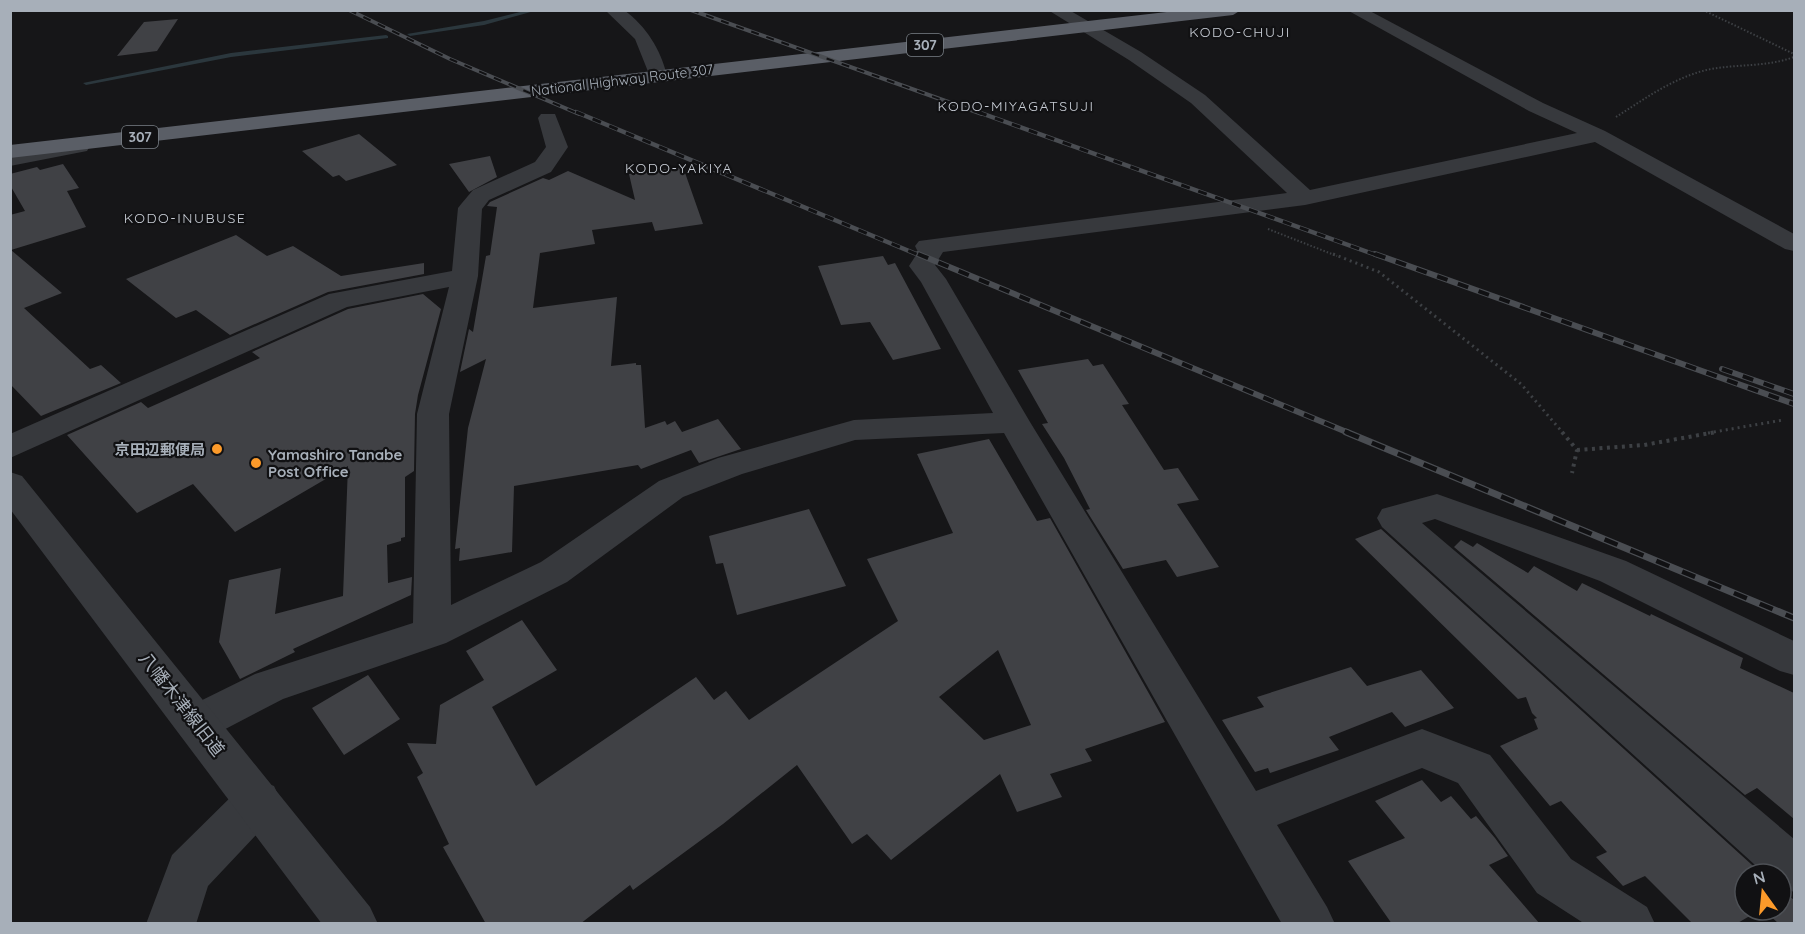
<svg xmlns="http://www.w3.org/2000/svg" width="1805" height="934" font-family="Quicksand,'Noto Sans JP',sans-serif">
<rect width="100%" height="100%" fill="#161618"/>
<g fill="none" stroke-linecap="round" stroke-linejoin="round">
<path fill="#2b373d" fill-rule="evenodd" d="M528,10h10l-54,15 -74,11 -3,-2 77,-13z
M386,35l2,1v2l-157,19 -145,28 -3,-2 148,-30z"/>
</g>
<path fill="#404145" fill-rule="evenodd" d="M178,19l-21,32 -40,5 27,-34z
M359,134l38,31 -51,16 -7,-6 -6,2 -31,-26z
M490,156l7,21 -28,15 -20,-28z
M63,164l16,24 -12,3 19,36 -75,23 51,43 -38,15 66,61 11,-4 20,18 -80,33 -31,-32v-169l15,-4 -15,-26v-11l27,-7 3,3z
M683,167l20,57 -48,7 -3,-9 -60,8 3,14 -55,9 -7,55 84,-11 -6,69 25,-3v2h5l4,63 20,-7 2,4 8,-4 7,11 36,-13 23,30 -42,14 -8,-13 -50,19 -3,-4 -124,21 -2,66 -53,9 1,-13 -5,1 13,-121 18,-69 -26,13 9,-43 4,3 13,-76 4,-1 7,-48 -10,-1 3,-4 53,-24 6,2 19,-9 67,29 -6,-26z
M236,235l31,21 26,-10 48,30 83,-13v11l-96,18 -98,43 -34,-25 -20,8 -50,-39z
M883,256l5,9 7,-2 46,86 -48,11 -23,-38 -29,3 -23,-59z
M423,294l18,15 -23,86 -3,19 -1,57 -9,6v60l-4,1v3l-14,4 1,38 24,-6 -1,18 -118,54 2,3 -55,27 -21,-37 10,-62 52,-12 -6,46 68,-18 5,-130 -113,66 -42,-48 -56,29 -70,-78 74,-33 7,6 112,-50 -8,-6 96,-43z
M1088,359l5,7 10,-2 26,40 -7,1 42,65 14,-2 21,32 -22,4 42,63 -42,10 -11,-17 -43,9 -37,-59 4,-1 -26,-51 -22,-34 6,-1 -30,-53z
M989,439l48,82 13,-3 115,204 -80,27 7,12 -42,13 12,23 -45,15 -17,-38 -109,86 -24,-26 -15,10 -55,-79 -74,59 -90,66 -3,-5 -50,39h-94l-43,-77 6,-3 -32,-67 6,-4 -16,-30 29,1 4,-39 44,-25 -18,-29 56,-31 35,50 -65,37 44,79 160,-109 18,23 12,-9 23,29 149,-99 -31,-62 86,-26 -36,-79zM998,650l33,75 -47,15 -45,-43z
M809,509l37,77 -109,29 -14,-52 -7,1 -7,-28z
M1381,529l381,345h-17v36h15l-24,14h-43l-48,-48 -22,10 -27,-29 11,-5 -46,-51 -11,5 -50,-60 38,-17 -4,-10 3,-1 -5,-5 -6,-16 -8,2 -163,-160z
M1461,540l12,7 4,-4 51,30 6,-7 43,25 5,-8 68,33 1,-2 92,44 -3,10 54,25v126l-37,-31 -12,7 -291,-248z
M1351,667l16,19 54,-16 33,38 -49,19 -13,-15 -63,25 10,13 -69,23 -2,-5 -13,4 -33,-52 42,-13 -7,-10z
M368,675l32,44 -56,36 -32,-47z
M1422,780l19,22 10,-6 20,23 5,-3 19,22 13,18 -19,9 51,59h-148l-44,-63 57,-23 -30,-37z
M1781,889l13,11v24h-15l-15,-14h17z"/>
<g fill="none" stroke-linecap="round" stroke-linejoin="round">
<path stroke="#3d4044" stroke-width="2" stroke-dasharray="1.5 2" stroke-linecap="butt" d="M1703,10l91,44
M1616,117c30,-19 60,-41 95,-48 28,-5 56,-2 83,-12
M1268,229l69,27"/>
<path stroke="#3d4044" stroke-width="3" stroke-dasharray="2 4" stroke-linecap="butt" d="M1333,254l46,18 142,112 42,49
M1708,433l75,-13"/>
<path stroke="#3d4044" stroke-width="4" stroke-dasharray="3 4.5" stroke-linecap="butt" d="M1562,432l15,18 -5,23
M1577,450l67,-5 72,-13"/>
<path fill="#37393d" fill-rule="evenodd" d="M1048,10h21l72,42 64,43 105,95 267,-57 -48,-22 -182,-101h21l175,93 62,28 189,103v17l-9,-2 -190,-107 -290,63 -362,47 -8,13 11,14 84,143 226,369 166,-62 68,26 81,104 76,48 8,17h-70l-48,-31 -79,-110 -36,-15 -145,57 50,82 8,17h-53l-278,-491 -149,7 -113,34 -59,23 -116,85 -121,61 -163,56 -71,37 -15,5 -15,-5 -6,-13 6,-13 73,-36 158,-51 4,-209 32,-127 -102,20 -337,151v-24l319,-140 123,-23 6,-63 4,-5 11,-13 62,-28 11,-15 -8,-29 3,-4h14l13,33 -17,25 -62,28 -7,9 -4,67 -29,138 2,191 90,-43 118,-81 59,-23 136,-38 139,-7 -72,-131 -12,-16 9,-14 -3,-6 4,-5 368,-48 -96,-90 -62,-43z
M79,140l8,1 3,5 -3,5 -77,15v-13z
M1437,494l189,67 168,80v34l-14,-4 -180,-90 -165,-62 -13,4 372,316v53l-13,-5v-13h-16l-383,-347 -5,-9 5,-9z
M258,780l16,6 7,15 -7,15 -66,70 -12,38h-50l26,-69 70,-69z"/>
<path fill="#37393d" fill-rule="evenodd" d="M605,10h19c23,17 36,39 43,65l-2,4h-14l-16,-40z
M10,472l12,4 348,431 8,17h-56l-312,-415z"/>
<path fill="#5a5e66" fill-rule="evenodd" d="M1184,10h57l-8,5 -1223,143v-13z"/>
<defs>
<path id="rail-far3" d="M349,10l101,49 129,55
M691,10l291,104"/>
<path id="rail-far2" d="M576,112l345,144
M978,112l401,144"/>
<path id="rail-far1" d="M918,254l431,179
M1375,254l419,150
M1722,369l72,25"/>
<path id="rail" d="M1346,432l448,186"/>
</defs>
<use href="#rail-far3" stroke="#4a4d52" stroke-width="4"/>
<use href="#rail-far2" stroke="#4a4d52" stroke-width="4.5"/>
<use href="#rail-far1" stroke="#4a4d52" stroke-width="6"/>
<use href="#rail" stroke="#4a4d52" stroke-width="7"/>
<use href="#rail-far3" stroke="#111113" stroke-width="2" stroke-dasharray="8" stroke-linecap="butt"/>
<use href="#rail-far2" stroke="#111113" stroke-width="3" stroke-dasharray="9" stroke-linecap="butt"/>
<use href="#rail-far1" stroke="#111113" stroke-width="4" stroke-dasharray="11" stroke-linecap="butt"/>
<use href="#rail" stroke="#111113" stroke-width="4.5" stroke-dasharray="14" stroke-linecap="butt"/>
</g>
<g fill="#fc9a2a" stroke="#111113" stroke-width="2">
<circle cx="217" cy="449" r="6"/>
<circle cx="256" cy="463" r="6"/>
</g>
<g text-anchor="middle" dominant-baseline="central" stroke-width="4.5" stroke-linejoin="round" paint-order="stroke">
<g font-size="14" letter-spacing="1.5" fill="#c8cdd5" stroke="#111113">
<text x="1240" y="32">KODO-CHUJI</text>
<text x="1016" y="106">KODO-MIYAGATSUJI</text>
<text x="679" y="168">KODO-YAKIYA</text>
<text x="185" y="218">KODO-INUBUSE</text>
</g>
<g fill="#111113" stroke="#7a8087" stroke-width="1.5">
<rect x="907" y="34" width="36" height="22" rx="4.5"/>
<rect x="122" y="126" width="36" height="22" rx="4.5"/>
</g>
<g font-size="14" font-weight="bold" fill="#a7afb9">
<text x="925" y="45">307</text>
<text x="140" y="137">307</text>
</g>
<g font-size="14" fill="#a7afb9" stroke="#111113">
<text transform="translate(622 80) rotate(-7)">National Highway Route 307</text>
</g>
<g font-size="15" font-weight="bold" fill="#a7afb9" stroke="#111113" text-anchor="end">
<text x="205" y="449">京田辺郵便局</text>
<text x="268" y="454" text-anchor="start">Yamashiro Tanabe<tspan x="268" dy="17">Post Office</tspan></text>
</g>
<g font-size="18" fill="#a7afb9" stroke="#111113">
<text transform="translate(182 704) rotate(52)">八幡木津線旧道</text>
</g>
</g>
<rect width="1805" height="934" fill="none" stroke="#a7afb9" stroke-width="24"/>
<g transform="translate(1763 892) rotate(345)"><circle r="28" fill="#111113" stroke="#4d5055" stroke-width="1.5"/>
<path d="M0-4.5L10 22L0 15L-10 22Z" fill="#fc9a2a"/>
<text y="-9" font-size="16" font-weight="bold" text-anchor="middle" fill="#a7afb9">N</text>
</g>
</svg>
